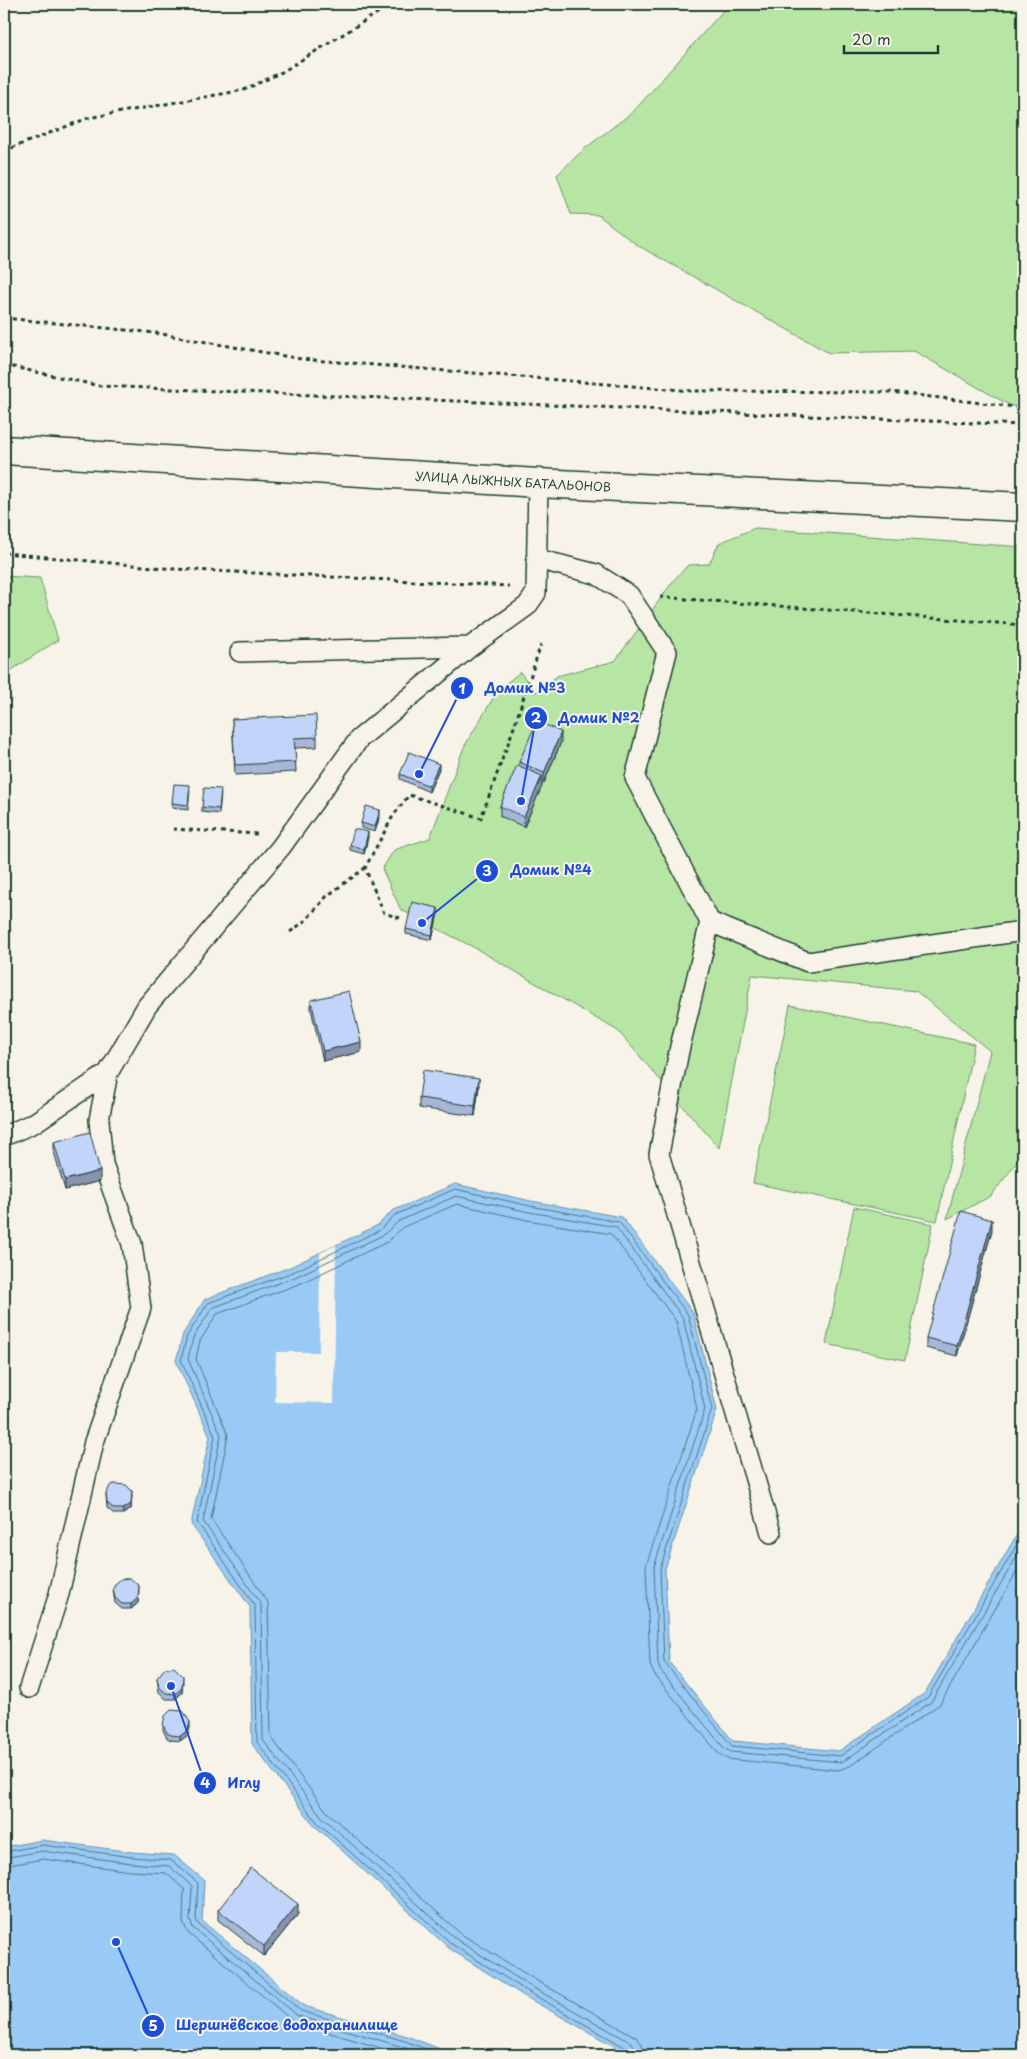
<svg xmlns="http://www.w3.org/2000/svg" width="1027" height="2059" font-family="'Playpen Sans',sans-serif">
<rect width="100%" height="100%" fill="#f7f3e8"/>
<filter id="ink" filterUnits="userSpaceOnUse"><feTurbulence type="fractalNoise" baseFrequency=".02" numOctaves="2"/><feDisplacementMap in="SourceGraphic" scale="10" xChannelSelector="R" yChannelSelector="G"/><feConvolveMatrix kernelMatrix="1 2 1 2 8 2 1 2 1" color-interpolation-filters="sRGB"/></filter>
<g filter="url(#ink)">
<path fill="#b7e6a4" stroke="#6b926c" d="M729,4h294v403l-12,-1 -97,-55 -85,2 -192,-108 -39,-30 -27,-1 -14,-39 26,-25 51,-39z
M755,528l268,19v607l-32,42 -44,23 43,-168 -74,-60 -164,-16 -33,173 -101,-117 -143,-83 -74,-38 -19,-41 12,-19 36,-12 34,-91 34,-57 22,-18 16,20 21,-16 58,-15 59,-81 14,-15 21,-1 10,-21z
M4,576l36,2 18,62 -54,35z
M790,1005l184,39 -37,177 -184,-38z
M854,1207l79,17 -28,136 -79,-16z"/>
<path fill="#99caf5" stroke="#6892a8" d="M455,1184l76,17 91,16 71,96 24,97 -52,159 4,93 64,79 106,10 86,-58 98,-169v531h-393l-106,-59 -74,-47 -136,-124 -62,-81 -2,-137 -59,-83 19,-88 -34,-75 7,-27 22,-35 85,-32 88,-42 14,-14z
M42,1840l90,12 42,3 30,25 -2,41 102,85 103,30 48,19h-451v-208z"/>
<path fill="#f7f3e8" d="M336,1245l-2,158 -59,-1 1,-50h43l1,-99z"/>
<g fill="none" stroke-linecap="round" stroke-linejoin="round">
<path stroke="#507581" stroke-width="1" d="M4,1852l38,-7 90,12 39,3 27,23 -2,37 2,4 103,87 104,30 36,14
M4,1858l38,-7 89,12 38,3 23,20 -2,34 3,8 105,88 105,31 21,8
M4,1866l39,-7 87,12 36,2 18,16 -1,33 5,11 106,89 110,33
M631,2055l-3,-6 -101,-58 -74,-46 -136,-123 -60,-80 -2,-136 -58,-84 18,-86 -34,-76 6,-24 21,-33 85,-31 87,-42 15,-15 60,-26 75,17 89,16 69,93 24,94 -52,160 4,93 68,84 108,10 88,-59 95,-163
M637,2055l-1,-6 -4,-6 -102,-57 -73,-46 -135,-123 -59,-77 -2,-136 -58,-83 18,-86 -33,-76 5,-21 19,-30 83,-31 88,-42 16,-14 57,-25 73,16 87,15 67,91 22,91 -51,158 4,97 2,6 64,78 7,4 111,10 89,-60 92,-156
M645,2055l-3,-11 -6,-7 -102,-58 -73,-45 -134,-122 -56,-75 -3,-135 -57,-83 17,-84 -32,-76 4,-18 17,-27 82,-30 88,-42 16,-15 54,-23 70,16 84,14 65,87 21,88 -51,157 4,99 4,9 64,79 9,6 111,11 12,-4 90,-62 83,-143"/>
<defs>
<path id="lane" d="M537,559l59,15 33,21 38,57 -32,126 75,144 -31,129 -20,103 112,379
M240,652l230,-5
M710,922l98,40 215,-31
M4,1136l30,-13 74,-50
M29,1688l30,-94 35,-152 47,-134 -9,-64 -29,-80 -4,-44 9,-47 39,-67 134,-159 78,-108 111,-92 57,-41 9,-13 2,-110"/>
<g id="secondary">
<path id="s1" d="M4,450l534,33 485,24"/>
</g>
</defs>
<use href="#lane" stroke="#1f3d34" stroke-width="22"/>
<use href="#secondary" stroke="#1f3d34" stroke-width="31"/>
<path stroke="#1f3d34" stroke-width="3" stroke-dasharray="4 4" stroke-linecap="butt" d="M4,151l84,-33 156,-28 38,-18 110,-68
M4,318l152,15 145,26 392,32 198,1 132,16
M4,365l96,21 923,39
M4,553l171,16 334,17
M660,597l363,28
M173,829l84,5
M400,918l-16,-5 -19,-45 28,-52 16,-21 72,23 33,-91 27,-83
M290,932l15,-11 22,-25 38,-28"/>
<use href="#lane" stroke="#f7f3e8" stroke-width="19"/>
<use href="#secondary" stroke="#f7f3e8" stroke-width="28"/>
</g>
<path fill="#a8b6d7" stroke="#1f3d34" d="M232,719l85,18v10l-22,1 1,24 -61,3z
M561,742l-17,41 -2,-1v4l-18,41 -24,-11v-10l19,-40v-4z
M439,769l-10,23 -29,-13v-5z
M190,790l-2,20 -16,-2v-5z
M221,794l-2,20 -17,-2v-5z
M380,815l-5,17 -14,-4v-5z
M368,837l-4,17 -14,-4v-5z
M438,913l-6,27 -26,-6v-5z
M311,1000l50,52 -38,9 -12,-52z
M479,1087l-4,29 -56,-8v-10z
M54,1142l46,39 -35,9 -11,-38z
M992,1230l-35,126 -31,-8v-10z
M106,1494l26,2 -1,13 -8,5h-9l-7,-6z
M113,1589l26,2 -1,12 -7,6h-9l-7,-6z
M157,1678l26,3 -1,12 -7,6h-9l-7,-7z
M163,1725l27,2 -2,8 -8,6 -9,-1 -4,-2 -4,-8z
M218,1910l80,4 -34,42 -46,-36z"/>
<path fill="#8894af" stroke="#1f3d34" d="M561,732v10l-17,41v-10z
M439,764v5l-10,23v-6z
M542,776v10l-18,41v-10z
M380,810v5l-5,17v-5z
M368,832v5l-4,17v-5z
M438,908v5l-6,27v-5z
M361,1042v10l-38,9v-10z
M479,1078v9l-4,29v-10z
M100,1171v10l-35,9v-10z
M992,1220v10l-35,126v-10z
M132,1491l-1,18 -8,5v-5z
M139,1586l-1,17 -7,6v-5z
M183,1676l-1,17 -7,6v-5z
M190,1722v5l-2,8 -8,6v-5z
M298,1904v10l-34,42v-10z"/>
<path fill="#c3d4fa" stroke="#1f3d34" d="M316,715l1,22 -23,1 2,24 -61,3 -3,-46z
M537,721l24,11 -17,41 -25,-11z
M409,752l30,12 -10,22 -29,-12z
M517,765l25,11 -18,41 -24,-11z
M174,784l16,1 -2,20 -16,-2z
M204,788l17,1 -2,20 -17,-2z
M366,806l14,4 -5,17 -14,-4z
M354,829l14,3 -4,17 -14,-4z
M412,902l26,6 -6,27 -26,-6z
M349,991l12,51 -38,9 -12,-51z
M423,1070l56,8 -4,28 -56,-8z
M90,1132l10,39 -35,9 -11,-38z
M961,1211l31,9 -35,126 -31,-8z
M114,1484l12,1 6,6 -1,13 -8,5h-9l-7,-6 -1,-9 4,-8z
M130,1578l9,8 -1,12 -7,6h-9l-7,-6 -2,-9 2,-5 6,-5z
M174,1667l9,9 -1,12 -7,6 -9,-1 -7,-6 -2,-9 8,-10z
M171,1710l12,1 7,11 -2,8 -8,6 -9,-1 -4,-2 -4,-8 2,-9z
M251,1868l47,36 -34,42 -46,-36z"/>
</g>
<g text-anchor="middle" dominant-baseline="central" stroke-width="4" stroke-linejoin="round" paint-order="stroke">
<g font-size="12" fill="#1f3d34" stroke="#f7f3e8">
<text stroke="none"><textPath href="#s1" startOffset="510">УЛИЦА ЛЫЖНЫХ БАТАЛЬОНОВ</textPath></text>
</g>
</g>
<path fill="none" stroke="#1d4ed8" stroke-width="2" d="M419 774L462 688M521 801L536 718M422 923L487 871M171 1686L205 1783M116 1942L153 2026"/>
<g fill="#1d4ed8" stroke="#f7f3e8" stroke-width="2">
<circle cx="419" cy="774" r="5"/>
<circle cx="521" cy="801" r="5"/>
<circle cx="422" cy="923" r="5"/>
<circle cx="171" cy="1686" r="5"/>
<circle cx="116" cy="1942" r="5"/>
<circle cx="462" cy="688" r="12"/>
<circle cx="536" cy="718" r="12"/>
<circle cx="487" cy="871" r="12"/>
<circle cx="205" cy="1783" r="12"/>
<circle cx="153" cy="2026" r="12"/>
</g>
<g font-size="15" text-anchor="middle" font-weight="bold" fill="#fff">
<text x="462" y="694">1</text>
<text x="536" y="723">2</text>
<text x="487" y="876">3</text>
<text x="205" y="1788">4</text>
<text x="153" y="2031">5</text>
</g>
<g font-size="14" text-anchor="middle" font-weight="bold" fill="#1d4ed8" stroke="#f7f3e8" stroke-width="4" stroke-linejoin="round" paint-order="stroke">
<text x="525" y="693">Домик №3</text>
<text x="599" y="723">Домик №2</text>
<text x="551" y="875">Домик №4</text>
<text x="244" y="1788">Иглу</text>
<text x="287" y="2030">Шершнёвское водохранилище</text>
</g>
<rect width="1027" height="2059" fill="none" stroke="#f7f3e8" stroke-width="20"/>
<rect x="10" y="10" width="1007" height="2039" fill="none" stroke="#1f3d34" stroke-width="2" filter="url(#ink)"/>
<path d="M844 45v8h94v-8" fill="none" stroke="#1f3d34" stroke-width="2.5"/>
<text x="852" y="45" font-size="15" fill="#1f3d34" stroke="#f7f3e8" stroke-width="4" paint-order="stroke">20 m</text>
</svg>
